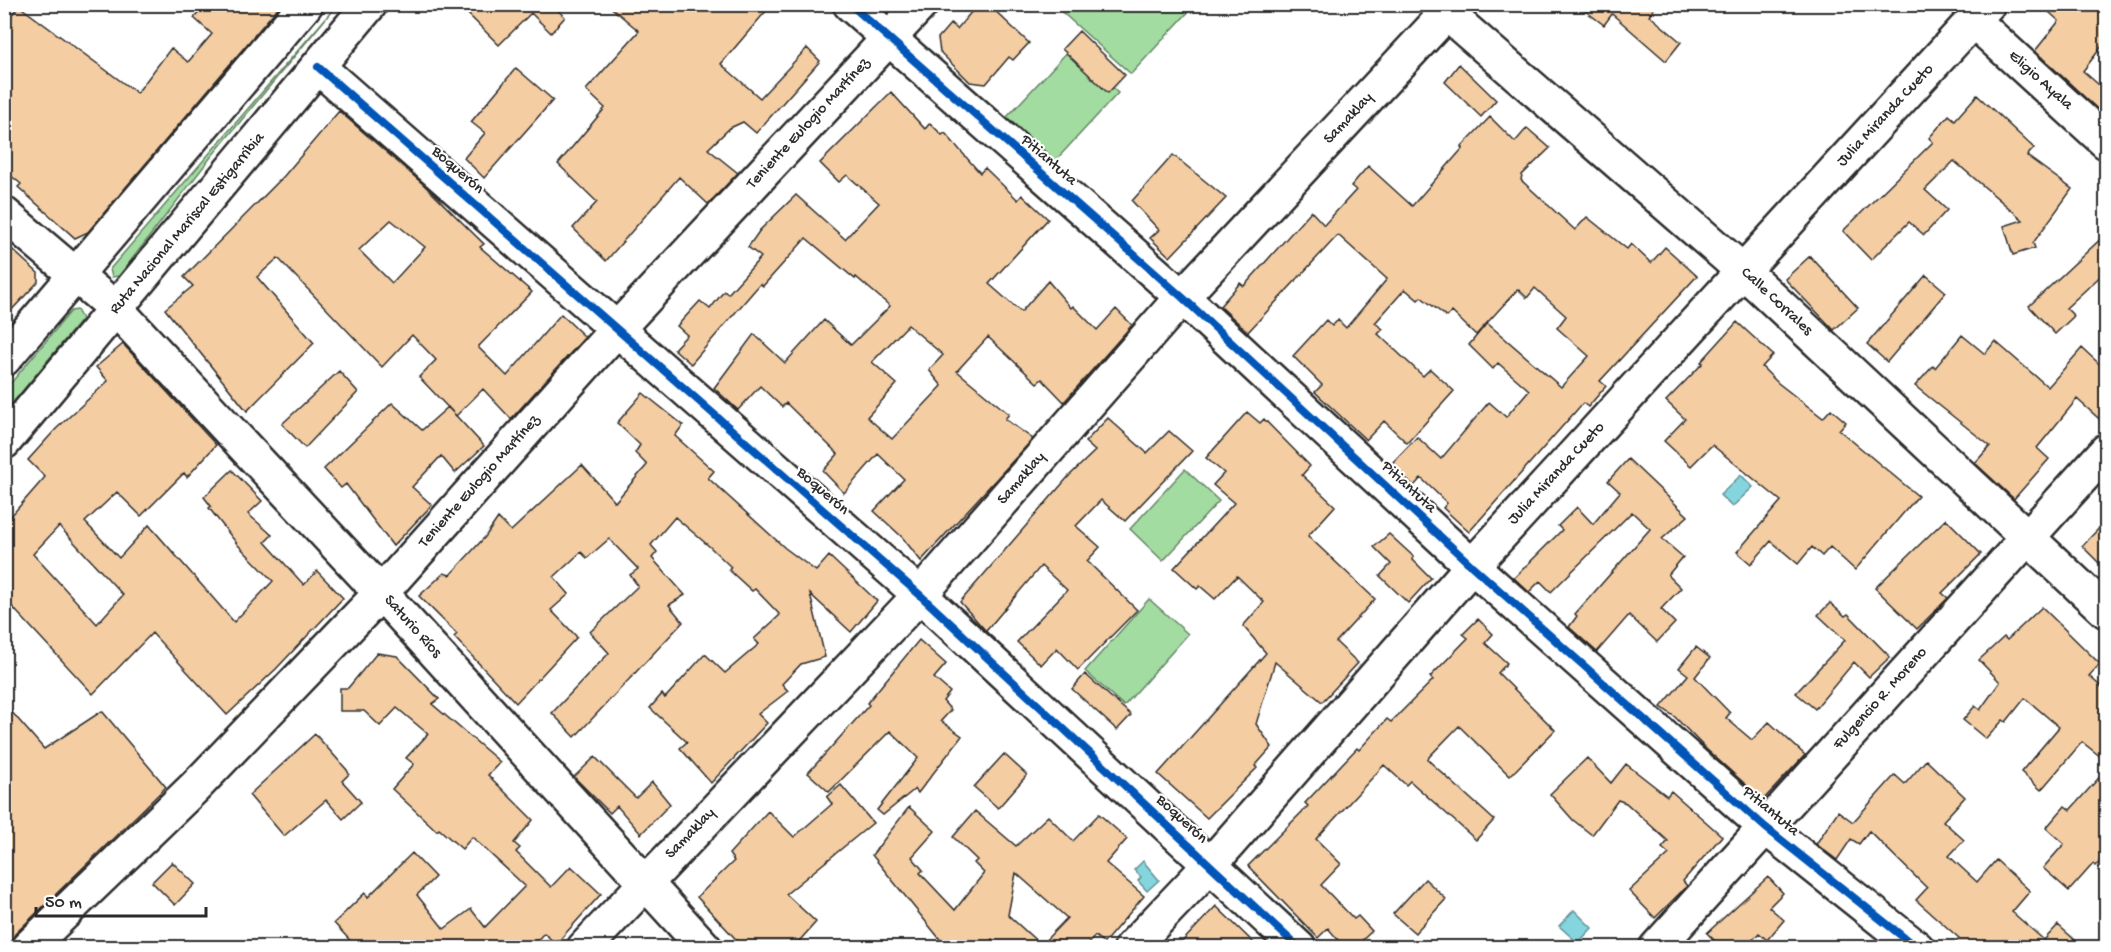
<svg xmlns="http://www.w3.org/2000/svg" width="2111" height="952" font-family="'Gochi Hand',sans-serif">
<rect width="100%" height="100%" fill="#fff"/>
<filter id="ink" filterUnits="userSpaceOnUse"><feTurbulence type="fractalNoise" baseFrequency=".0167" numOctaves="2"/><feDisplacementMap in="SourceGraphic" scale="12" xChannelSelector="R" yChannelSelector="G"/><feConvolveMatrix kernelMatrix="1 2 1 2 8 2 1 2 1" color-interpolation-filters="sRGB"/></filter>
<g filter="url(#ink)">
<path fill="#a2dca1" stroke="#668466" stroke-width="1.5" d="M1188,4l4,4 -61,66 -77,-69z
M337,5l-126,152 -92,119 -7,1 -2,-8z
M1070,49l48,44 -63,68 -48,-44z
M77,310l5,9 -77,93v-22l66,-79z
M1185,469l34,32 -56,60 -33,-32z
M1149,599l39,35 -64,72 -39,-35z"/>
<path fill="#84d5dd" stroke="#609196" stroke-width="1.5" d="M1741,475l12,12 -21,20 -12,-12z
M1143,861l16,19 -12,11 -9,-10 3,-4 -7,-7z
M1574,910l18,18 -14,15 -19,-17z"/>
<path fill="#f4cda3" stroke="#2b2b2b" stroke-width="1.5" fill-rule="evenodd" d="M207,4h74l-193,228 -13,6 -57,-51 3,-3 -17,-14v-146l15,-18 118,87 34,-45 17,14 24,-28 -18,-16z
M458,4h93l14,13 -14,16 -20,-20 -32,32z
M607,4h165l-51,60 39,34 47,-50 13,13 -64,72 -13,-11 -13,6 -22,21 30,24 -30,31 -29,-27 -73,84 -33,-33 24,-26 -39,-38 47,-56 -19,-18 53,-59z
M978,4h10l41,39 -16,17 -4,-3 -23,27 -16,-2 -30,-30 -2,-14 13,-15 6,6z
M1576,4h82l-9,11 32,27 -15,19 -54,-47 -8,11z
M2040,4h66v37l-23,30 23,20v26l-71,-66 24,-30z
M1079,31l46,44 -17,18 -46,-44z
M1459,64l37,36 -15,17 -36,-35z
M516,68l37,32 -69,78 -20,-20 21,-25 -14,-11z
M891,92l34,37 5,-6 12,12 3,-2 35,40 5,-5 33,32 4,-5 26,24 -59,65 32,28 27,-31 23,27 2,-2 24,24 19,-21 16,16 -68,77 -22,-23 -5,4 -49,-46 -31,34 52,43 -4,5 28,20 -112,122 -19,-24 -28,-26 30,-32 -26,-25 -34,39 -21,-22 15,-17 -52,-51 -4,4 -22,-21 -22,24 -24,-22 40,-54 31,29 39,-43 27,25 39,-39 -34,-29 -1,2 -49,-41 -43,48 -3,-2 -69,80 -17,-15 13,-14 -10,-9 23,-25 10,8 14,-18 4,3 33,-37 -13,-10 12,-17 36,-35 49,44 34,-36 -32,-28 -8,7 -19,-19zM908,325l35,30 -14,15 13,16 -50,53 -25,-22 30,-33 -25,-22z
M1977,95l57,53 -7,8 45,33 -39,54 2,5 -22,7 -9,-29 19,-6 -69,-59 -29,29 22,20 -23,25 -15,-13 -38,38 -28,-29 90,-89 -4,-4 20,-23 6,5z
M339,111l84,73 61,60 -4,3 52,45 -54,55 29,29 54,-62 24,23 -74,82 -28,-30 -27,27 -37,-39 17,-17 -24,-25 -30,32 -104,-109 -21,19 57,66 -67,68 -82,-102 28,-23 -9,-9 100,-101zM391,220l34,27 -33,36 -33,-33z
M1490,117l25,25 12,-14 23,20 -28,27 -1,5 54,50 12,-13 40,32 4,-5 20,19 14,-16 32,29 -97,105 6,5 -18,21 -5,-4 -114,129 -26,-24 4,-5 -26,-25 -7,8 -23,-22 26,-27 24,22 48,-57 17,15 23,-27 -31,-27 -5,6 -24,-24 18,-22 74,64 28,-31 -32,-28 9,-12 -31,-28 -8,10 -9,-9 -42,46 -24,-23 -5,5 -26,-20 -3,3 -13,-11 -30,34 8,6 -5,5 45,42 7,-7 24,22 -47,52 -23,-22 -18,19 -51,-48 7,-7 -29,-29 33,-36 6,6 6,-6 8,8 41,-49 -49,-44 -90,97 -28,-26 20,-23 4,3 67,-75 13,14 32,-35 -5,-4 17,-20 44,40 51,-58 -2,-1z
M1173,155l53,43 -56,59 -20,-19 9,-8 -27,-29z
M2106,234v37l-40,37 8,8 -19,18 -26,-28z
M4,242l34,31v9l-34,36z
M1810,256l48,52 -24,22 -49,-51z
M1926,275l20,17 -59,70 -20,-18z
M1737,322l36,33 -11,12 16,16 45,35 8,-9 15,13 -7,8 79,66 -63,74 -25,-23 -8,9 -10,-9 -14,17 -27,-23 -20,23 -14,-12 44,-51 -69,-56 -21,21 -27,-25 21,-22 -19,-18 37,-38 -2,-1z
M1962,335l23,19 10,-13 53,46 34,-39 24,22v55l-29,-26 -40,49 12,11 -35,40 -39,-36 15,-17 -75,-60 18,-20 2,2z
M123,344l93,101 -29,32 -3,-4 -43,43 -24,-24 -32,30 34,36 30,-33 85,97 39,-41 -35,-36 -29,-37 2,-2 -7,-9 28,-27 30,31 -14,13 24,21 -7,7 39,43 13,-14 26,27 -67,71 -49,46 -75,-82 -59,61 -89,-96v-74l41,-47 -17,-17 28,-31 52,-48 -12,-14zM59,526l64,69 -26,29 -64,-70z
M339,371l19,21 -53,56 -23,-24z
M643,393l40,32 -8,11 39,35 -6,7 77,70 31,23 13,-15 48,45 -26,31 -41,-38 15,63 -24,7 -19,20 6,7 -30,23 9,9 -56,60 -31,-35 7,-6 -37,-34 12,-14 3,4 40,-44 20,19 34,-29 -5,-5 26,-24 -25,-26 -3,2 -23,-21 2,-3 -21,-20 -35,-30 -24,28 6,7 -5,6 33,37 -16,10 14,17 -108,115 -23,-24 57,-60 -19,-21 48,-46 -8,-11 8,-6 -29,-30 -22,19 -6,-6 -27,25 15,17 -18,16 26,27 -61,66 -62,-66 3,-3 -38,-38 25,-23 6,2 35,-38 13,-19 13,13 71,-66 33,37 32,-37 -12,-12 5,-8 -23,-22z
M392,403l30,27 26,-23 36,39 -29,27 -14,-17 -29,31 20,18 -39,41 -47,-62 -5,4 -17,-19z
M1247,412l13,11 4,-4 46,47 -8,9 33,31 -27,30 67,63 -39,43 22,21 -36,39 -47,-40 -19,62 16,23 -17,19 2,2 -50,50 -49,-44 108,-121 -23,-27 21,-24 -27,-26 -22,23 -15,-13 -3,3 -23,-21 60,-65 -21,-18 11,-12 -18,-15z
M1108,418l39,35 22,-22 23,20 -67,70 -24,-21 -25,26 24,21 -13,14 50,49 -59,60 -21,-22 -16,17 -24,-23 50,-52 -26,-24 -55,65 -26,-29 109,-126 26,-25 -10,-9z
M1628,459l60,57 -26,23 21,18 -15,18 13,13 -20,21 14,14 -18,19 -28,-27 -32,37 -28,-25 8,-11 -2,-2 75,-85 -18,-17 -81,80 -11,-11 -11,11 -15,-14 48,-48 -4,-4 19,-19 16,17 27,-32 -12,-11z
M1946,519l35,35 -39,39 6,5 -31,31 -42,-41z
M2106,521v49l-24,-24z
M1389,534l25,23 -2,2 19,19 -23,25 -28,-27 11,-12 -17,-17z
M1830,603l15,13 3,-2 42,43 -21,20 -15,-15 -39,47 -19,-16 49,-53 -27,-25z
M2042,607l58,57 -11,12 17,15v70l-24,-19 -41,48 -20,-18 38,-45 -34,-29 -19,24 -3,-2 -17,19 -23,-19 12,-14 5,4 20,-28 -21,-22 25,-23 3,3z
M1478,619l15,15 -8,9 22,20 -9,10 57,57 -45,46 -51,-50 -30,31 -1,3 66,60 -18,20 -66,-59 -4,4 -22,-20 -68,74 25,25 -20,21 33,34 4,-3 14,15 -18,17h-9l-17,-20 -10,10 -70,-72 60,-60 -3,-3 52,-55 2,2 28,-31 4,3 42,-42 -3,-3 38,-39 -5,-4z
M919,640l27,24 -12,14 16,14 -7,9 8,9 -10,11 21,15 -44,57 -3,-4 -32,26 -6,-5 41,-52 -28,-27 -61,61 -21,-19 61,-68 -2,-2z
M1696,647l14,11 -15,19 35,36 -4,5 26,22 17,-18 36,33 -42,45 -57,-51 -31,-32 -14,-10 27,-32 -9,-7z
M377,653l20,3 42,43 -7,5 68,58 -12,13 45,45 -19,23 6,5 -4,4 35,35 20,-21 30,28 -45,50 -12,-11 -14,15h-173l-23,-25 31,-30 3,4 44,-44 23,24 -18,18 27,34 27,-20 14,18 40,-41 -53,-49 -10,12 -23,-20 -2,2 -45,-42 22,-25 -8,-6 22,-24 -31,-26 -17,18 -16,-15h-24v-23h8z
M1085,674l46,41 -14,15 -45,-41z
M4,703l40,46 58,-38 64,76 -151,147 -8,14h-3z
M315,734l32,36 2,4 -7,7 19,21 -18,17 -17,-19 -42,36 -35,-41z
M1004,754l23,21 -29,33 -24,-21z
M595,757l41,41 16,-16 18,22 -29,30 -24,-28 -7,7 -36,-36z
M1587,758l24,25 15,-19 41,32 4,-5 51,45 -39,45 4,5 -32,32 -26,-27 40,-37 -7,-6 6,-7 -42,-38 -8,-3 -26,35 -19,-15 -23,-26z
M1926,760l39,37 -22,24 21,19 -15,16 28,26 19,-22 34,31 -18,21 32,28 14,-15 26,23h-133l8,-10 -43,-38 11,-12 -58,-57 -10,13 -8,-5 -14,21 -21,-16 22,-33 15,11 42,-47 10,9z
M2106,770v84l-10,12 -3,-2 -24,27 -26,-23 21,-24 -18,-16 19,-22 5,4z
M841,785l32,38 -87,71 30,28 -23,26h-49l-47,-51 37,-36 -5,-7 39,-43 26,26 38,-33 -5,-7z
M909,807l26,24 -23,26 11,13 -3,3 35,37 29,-37 -10,-10 3,-3 -24,-23 22,-26 41,35 32,-30 25,25 26,-27 28,25 -21,24 38,33 -40,47 -9,-7 -11,12h-83l-9,-9 -9,9h-36l-75,-93zM1016,873l51,45 -26,27 -33,-30z
M172,862l23,22 -20,21 -23,-23z
M1768,877l15,16 -14,14 15,13 -17,20 -8,-7 -14,15h-23l-15,-15z
M1425,879l21,20 -31,34 -22,-19z
M1216,906l43,42h-83z"/>
<g fill="none" stroke-linecap="round" stroke-linejoin="round">
<defs>
<path id="minor" d="M850,4l332,293 290,269 293,261 152,121
M1436,4l307,267 363,340
M1973,20l133,122
M318,67l602,528 379,353
M4,214l113,96 264,283 324,355
M28,948l168,-162 185,-193 236,-264 304,-325
M584,948l336,-353 262,-298 273,-293
M1131,948l79,-83 262,-299 516,-562
M1656,948l450,-497"/>
<path id="highway" d="M4,359l302,-355
M4,442l366,-438"/>
</defs>
<use href="#minor" stroke="#2b2b2b" stroke-width="38"/>
<use href="#highway" stroke="#2b2b2b" stroke-width="38"/>
<use href="#minor" stroke="#fff" stroke-width="33"/>
<use href="#highway" stroke="#fff" stroke-width="33"/>
<defs>
<path id="cycleway" d="M850,4l332,293 290,269 293,261 152,121
M318,67l602,528 379,353"/>
</defs>
<use href="#cycleway" stroke="#fff" stroke-width="11"/>
<use href="#cycleway" stroke="#0057b8" stroke-width="8"/>
</g>
</g>
<g text-anchor="middle" dominant-baseline="central" stroke-width="4.5" stroke-linejoin="round" paint-order="stroke">
<g font-size="16" fill="#2b2b2b" stroke="#fff">
<text transform="translate(2040 81) rotate(42)">Eligio Ayala</text>
<text transform="translate(1886 116) rotate(-47)">Julia Miranda Cueto</text>
<text transform="translate(1349 119) rotate(-47)">Samaklay</text>
<text transform="translate(809 124) rotate(-47)">Teniente Eulogio Martínez</text>
<text transform="translate(1048 161) rotate(41)">Pitiantuta</text>
<text transform="translate(457 171) rotate(41)">Boquerón</text>
<text transform="translate(188 224) rotate(-50)">Ruta Nacional Mariscal Estigarribia</text>
<text transform="translate(1776 302) rotate(43)">Calle Corrales</text>
<text transform="translate(1557 474) rotate(-47)">Julia Miranda Cueto</text>
<text transform="translate(1022 479) rotate(-49)">Samaklay</text>
<text transform="translate(480 482) rotate(-48)">Teniente Eulogio Martínez</text>
<text transform="translate(1408 488) rotate(43)">Pitiantuta</text>
<text transform="translate(822 492) rotate(41)">Boquerón</text>
<text transform="translate(412 627) rotate(48)">Saturio Ríos</text>
<text transform="translate(1881 699) rotate(-48)">Fulgencio R. Moreno</text>
<text transform="translate(1770 812) rotate(40)">Pitiantuta</text>
<text transform="translate(1181 820) rotate(43)">Boquerón</text>
<text transform="translate(691 834) rotate(-46)">Samaklay</text>
</g>
</g>
<rect width="2111" height="952" fill="none" stroke="#fff" stroke-width="24"/>
<rect x="12" y="12" width="2087" height="928" fill="none" stroke="#2b2b2b" stroke-width="2" filter="url(#ink)"/>
<path d="M36 907v9h170v-9" fill="none" stroke="#2b2b2b" stroke-width="3"/>
<text x="45" y="907" font-size="18" fill="#2b2b2b" stroke="#ffffff" stroke-width="4.5" paint-order="stroke">50 m</text>
</svg>
